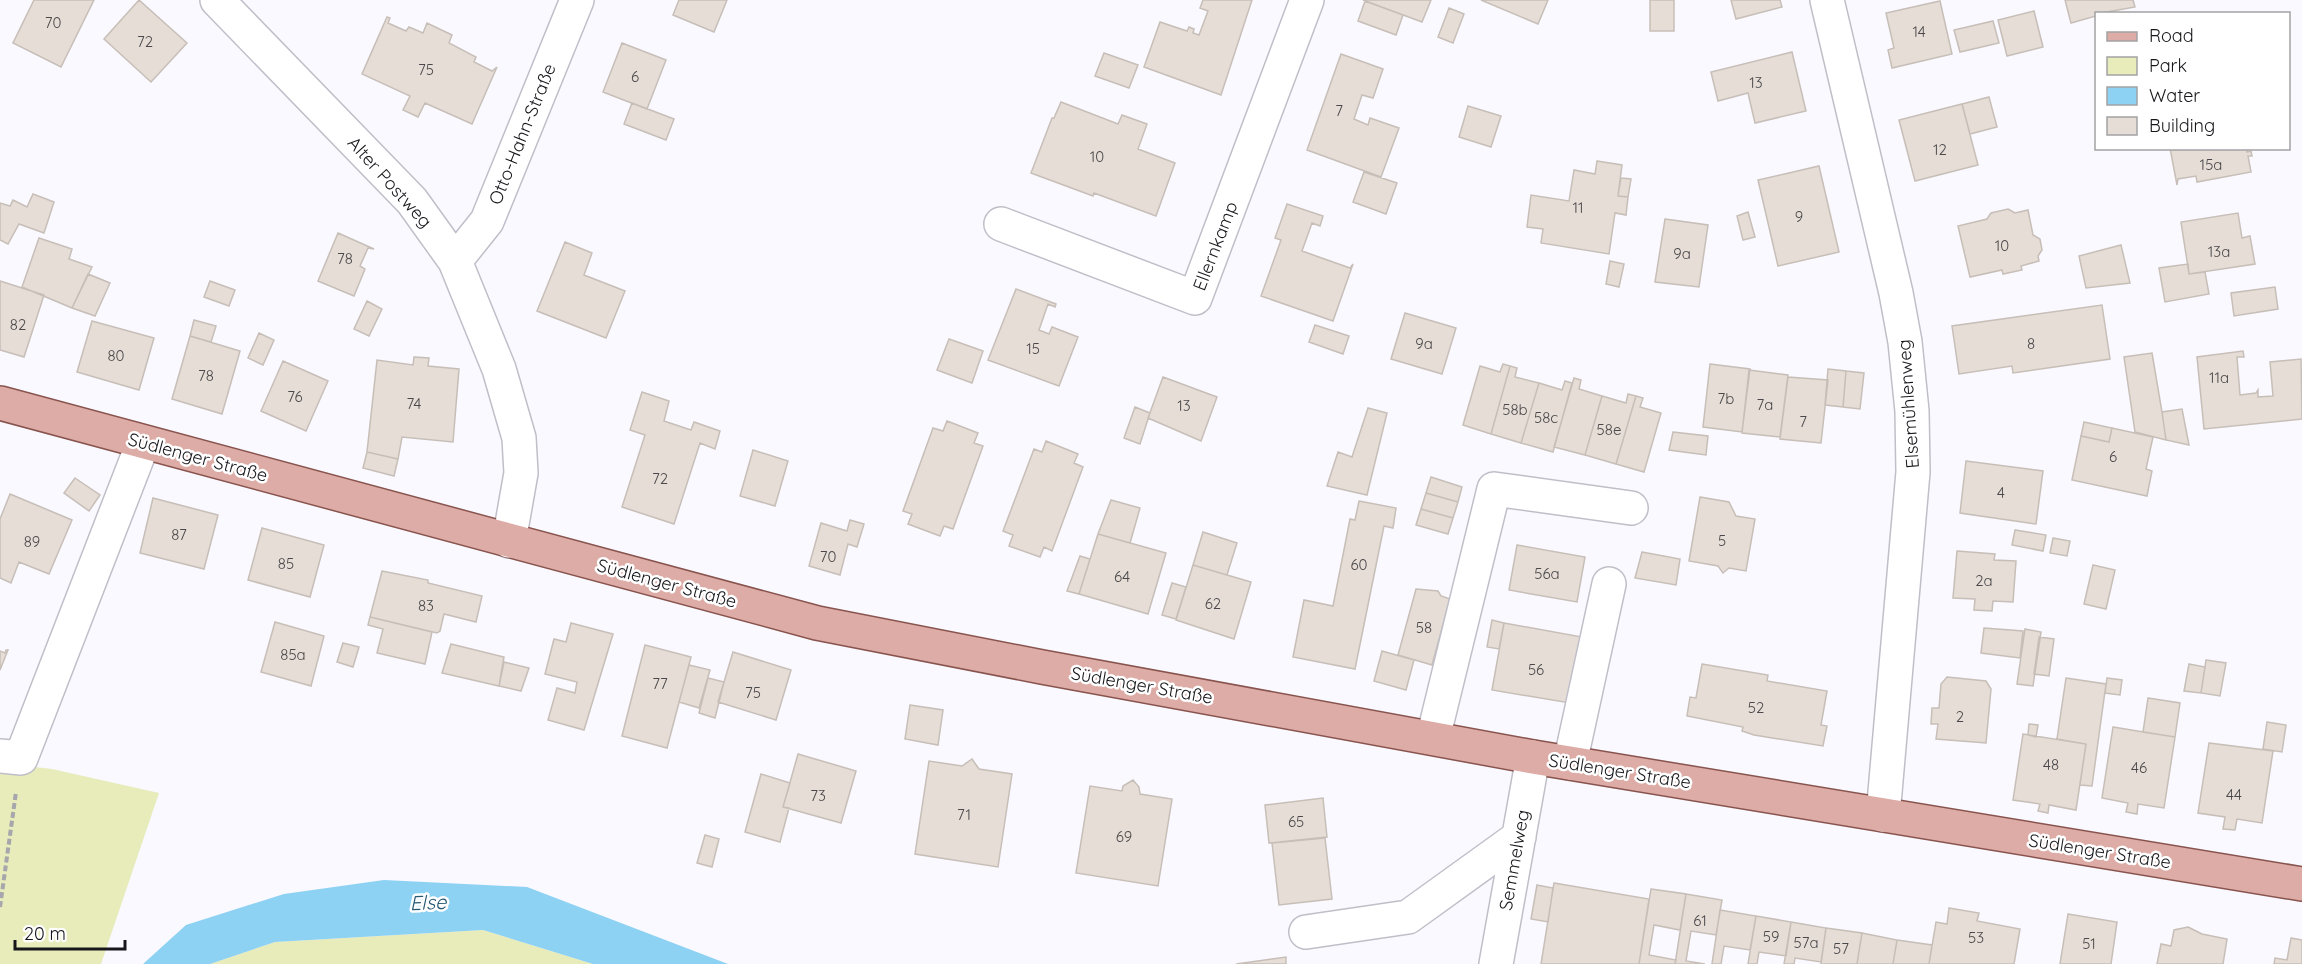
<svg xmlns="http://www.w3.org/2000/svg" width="2302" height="964" font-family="Quicksand,sans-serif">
<rect width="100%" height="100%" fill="#f9f9ff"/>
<path fill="#e8ebba" d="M0,763l52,6 107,24 -58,171h-101z
M483,930l110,34h-383l65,-22z"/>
<path fill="#8dd1f3" d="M384,880l143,7 201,77h-135l-110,-34 -208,12 -65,22h-67l43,-39 98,-31z"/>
<path fill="#e5ddd6" stroke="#c7beb8" stroke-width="1.5" d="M34,0h60l-33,67 -48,-24z
M139,0l48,43 -36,39 -47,-43z
M679,0h48l-13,32 -41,-17z
M1203,0h49l-31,95 -77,-28 16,-45 27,9 2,-4 5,2 -1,4 6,2 9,-24 -8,-3z
M1363,0h68l-9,22z
M1481,0h67l-10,24z
M1650,0h24v31h-24z
M1731,0h49l2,7 -46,12z
M2065,0h68l2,7 -39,7v2l-25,7z
M1365,1l38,14 -7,20 -38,-14z
M1940,1l12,53 -60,14 -4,-18 6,-2 -8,-35z
M1449,8l15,6 -11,29 -15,-6z
M2034,11l9,36 -36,9 -9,-36z
M387,17l3,1 -2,5 18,8 3,-4 14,6 4,-10 25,12 -3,8 27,14 -2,5 18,9 5,-4 -25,57 -47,-21 -7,14 -15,-7 7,-14 -48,-22z
M1993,21l6,22 -39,9 -6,-22z
M622,43l44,17 -19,49 -44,-17z
M1792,52l14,59 -51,12 -7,-30 -30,8 -7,-29z
M1104,53l34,12 -9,23 -34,-12z
M1341,54l42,15 -10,29 -11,-3 -8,24 14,6 2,-7 29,10 -18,49 -74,-27z
M1989,97l8,30 -27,7 -8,-30z
M1061,102l57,22 4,-9 25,9 -9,25 37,14 -19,53 -62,-23 -1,3 -62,-23 21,-55h2z
M632,103l42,16 -8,21 -42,-16z
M1962,104l16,61 -63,16 -16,-61z
M1468,106l33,10 -10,31 -32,-10z
M2170,148h76l1,4 4,-1 1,5h-4l3,16 -54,10 -1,-6 -18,3 -1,6z
M1597,161l25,4 -4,31 10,1 -2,18 -11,-2 -6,41 -68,-11 2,-14 -16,-2 4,-32 38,6 5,-31 21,4z
M1819,166l20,86 -61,14 -20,-86z
M1364,172l33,11 -11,31 -33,-12z
M1621,178l10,1 -3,18 -10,-1z
M33,194l21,8 -10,31 -25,-9 -11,20 -8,-4v-37l10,3 3,-6 14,7z
M1287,204l36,12 -3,10 -8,-3 -10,28 48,17 3,-4 -20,57 -72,-25 20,-56 -6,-2z
M2008,209l7,4 13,-3 5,25 7,4 2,11 -4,6 1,5 -18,5 1,4 -19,4 -1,-4 -32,7 -12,-51 29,-7 4,-6z
M1748,212l7,25 -12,3 -6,-24z
M2238,213l4,25 8,-2 5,28 -66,10 -8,-52z
M1665,219l43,6 -9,62 -44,-5z
M338,233l36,16 -6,-1 -8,18 5,3 -11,27 -36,-15z
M39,238l33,11 -3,10 23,8 -20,41 -50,-21z
M565,242l27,11 -8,22 41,16 -19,47 -69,-27z
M2121,245l9,38 -44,5 -7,-32z
M1610,261l14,3 -5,23 -13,-3z
M2188,264l1,10 16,-2 4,22 -44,8 -6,-34z
M88,274l22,9 -15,33 -23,-8z
M0,281l44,14 -20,62 -24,-7z
M210,281l25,9 -6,16 -25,-9z
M2275,287l3,22 -44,7 -3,-23z
M1016,289l40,15 -1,3 -7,-3 -9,26 10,4 3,-7 26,10 -19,49 -71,-26z
M367,301l15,8 -13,27 -15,-7z
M2102,305l8,54 -97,14 -1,-7 -53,8 -7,-48z
M1405,313l51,15 -14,46 -51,-15z
M194,320l22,6 -5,16 -21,-6z
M92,321l62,17 -15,52 -62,-18z
M1315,325l34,11 -6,18 -34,-12z
M259,333l15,7 -11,25 -15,-7z
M190,336l50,15 -18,63 -50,-15z
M949,339l34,12 -11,32 -35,-13z
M2243,351l1,6h-7l3,38 16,-2 2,-3v7l15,-1 -3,-34 31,-3 1,60 -98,10 -7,-72z
M2152,353l10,59 4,28 -31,-8 -11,-75z
M414,357l15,1 -1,8 31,3 -6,73 -51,-5 -4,22 -31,-7 10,-92 36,5z
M283,361l45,20 -22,50 -45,-20z
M1503,364l7,2 -19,68 -28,-9 17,-59 20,6z
M1710,364l40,5 -8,63 -39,-5z
M1510,366l7,2 -2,9 24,6 -18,60 -30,-9z
M1828,369l18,2 -3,36 -18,-2z
M1749,370l39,5 -8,62 -38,-4z
M1846,371l18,2 -4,36 -17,-2z
M1163,377l54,20 -16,44 -53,-23z
M1788,377l40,3 -7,63 -41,-4z
M1574,378l7,2 -2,9 23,7 -17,59 -31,-8z
M1565,381l7,2 -19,69 -32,-9 18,-60 23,7z
M642,392l27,9 -5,20 27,9 3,-8 26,9 -5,18 -15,-6 -26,81 -52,-17 23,-72 -15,-5z
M1628,394l8,2 -20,68 -31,-9 17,-59 24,7z
M1636,396l7,2 -3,9 21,6 -17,59 -28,-8z
M1135,407l15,6 -10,31 -16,-6z
M1368,408l19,5 -20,82 -40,-9 11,-34 14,5z
M2182,409l7,36 -23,-5 -4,-28z
M947,421l31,12 -4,10 9,3 -30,83 -9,-3 -4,10 -32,-12 4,-10 -9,-3 30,-83 10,3z
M2084,422l28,6 -3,14 -28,-6z
M2112,428l41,9 -7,32 6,2 -5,25 -75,-16 9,-44 28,6z
M1673,432l35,4 -2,19 -37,-5z
M1046,441l32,13 -4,9 9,4 -31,84 -8,-4 -4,10 -31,-11 4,-11 -10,-4 31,-82 8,3z
M753,450l35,11 -13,45 -35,-10z
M367,452l31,7 -4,17 -31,-8z
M1966,461l77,10 -7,53 -76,-11z
M1431,477l31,10 -4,15 -32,-9z
M75,478l25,17 -11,16 -25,-18z
M1426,493l32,9 -5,16 -32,-9z
M10,494l62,26 -23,54 -30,-12 -8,21 -11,-5v-59z
M1700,497l29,5 7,14 19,3 -9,52 -17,-3 -6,5 -5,-7 -29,-5z
M153,498l65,17 -14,54 -64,-16z
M1111,500l29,8 -10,35 -32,-9z
M1359,501l37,7 -3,20 -9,-2 -29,143 -62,-12 11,-57 29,6 17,-87 5,1z
M1421,509l32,9 -5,16 -32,-9z
M850,520l14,4 -7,23 -9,-3 -8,31 -31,-9 12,-43 26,8z
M262,528l62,17 -14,52 -62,-17z
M2015,530l31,5 -3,16 -31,-6z
M1203,532l34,11 -10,32 -34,-10z
M1098,534l68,19 -18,61 -69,-20z
M2053,538l17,3 -3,15 -17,-3z
M1517,545l68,12 -8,45 -68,-12z
M1957,551l38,3 -1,6 22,1 -3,41 -20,-1 -1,10 -18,-1 1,-11 -22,-1z
M1642,552l38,7 -4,26 -41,-7z
M1080,556l10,3 -11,35 -12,-3z
M1193,565l58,17 -17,57 -58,-19z
M2093,565l22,5 -9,39 -22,-5z
M382,571l46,9v3l54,13 -6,26 -32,-8 -4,17 -3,2 -67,-16z
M1172,583l14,4 -10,32 -14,-4z
M1416,589l22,2 3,5 9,3 -18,66 -34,-10z
M370,617l62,15 -7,32 -48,-11 6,-24 -15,-4z
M1492,620l12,3 -5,26 -12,-2z
M275,622l49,14 -13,50 -50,-14z
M571,623l42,11 -29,96 -36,-10 9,-32 18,5 2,-11 -32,-8 9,-35 12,3z
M1504,623l78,14 -12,66 -78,-13z
M1984,628l39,3 -3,27 -39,-5z
M2025,629l16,3 -8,54 -16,-2z
M2039,637l15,2 -5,37 -15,-2z
M343,643l16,4 -6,20 -16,-5z
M451,644l53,13 -5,29 -57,-13z
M645,645l46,12 -24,91 -45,-12z
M6,650h2l-8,20v-19l5,2z
M1382,651l32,9 -8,30 -32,-9z
M733,652l58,18 -15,50 -58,-18z
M2206,660l20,3 -6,33 -19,-3z
M504,662l25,6 -8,23 -22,-5z
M1702,664l66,11 -1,6 60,10 -6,34 6,1 -4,20 -69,-11 -12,-4 1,-4 -56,-11 3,-19 6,1z
M2189,664l16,3 -4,26 -17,-2z
M689,665l21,5 -11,38 -20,-6z
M1947,677l39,4 5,8 -5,54 -50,-4 2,-15h-7l1,-16h7l2,-24z
M708,678l16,4 -9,36 -16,-5z
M2066,678l40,6 -14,102 -12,-1 6,-41 -29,-5z
M2107,678l15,2 -2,15 -15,-2z
M2148,698l32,5 -5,34 -32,-5z
M910,705l33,5 -5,35 -33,-6z
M2267,722l19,3 -4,27 -19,-3z
M2029,724l9,1 -2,12 -8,-2z
M2113,727l62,10 -11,71 -26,-4 -1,10 -11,-2 2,-9 -26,-5z
M2023,734l63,10 -10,66 -27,-5 -1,8 -10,-2 2,-7 -27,-4z
M2209,743l64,8 -11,72 -25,-4 -2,11 -12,-1 2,-12 -27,-4z
M798,754l58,17 -15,52 -58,-16z
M972,759l7,10 33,5 -14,93 -83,-13 14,-93 33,5z
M761,774l29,9 -7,24 6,1 -9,34 -35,-10z
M1133,780l6,7 1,7 32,5 -14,87 -82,-13 14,-87 32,5 1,-5z
M1323,798l4,39 -58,6 -4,-38z
M705,835l14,4 -7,28 -15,-4z
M1325,838l7,61 -53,6 -7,-62z
M1554,883l95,16 -10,65h-98z
M1537,885l16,3 -5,34 -17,-3z
M1651,889l35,5 -6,36 -26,-5 -5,30 27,5 -1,4h-36z
M1686,894l36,6 -6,35 -25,-4 -5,30 19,3h-30z
M1949,908l30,5 -2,8 43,8 -6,35h-85l7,-42 11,2z
M1720,910l36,6 -6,34 -26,-4 -3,18h-9z
M2068,914l49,8 -6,42h-51z
M1756,916l35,6 -5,34 -27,-4 -2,12h-9z
M1791,922l35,6 -5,34 -26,-4 -1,6h-10z
M2188,927l14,7 25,5 -4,25h-66l4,-20 10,2 3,-16z
M1826,928l36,5 -5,31h-36z
M1862,933l35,7 -4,24h-36z
M2291,938l11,2v24h-28l1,-6 12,2z
M1897,940l35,5 -3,19h-36z
M1286,957v7h-50z"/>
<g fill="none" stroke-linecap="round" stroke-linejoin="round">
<defs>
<path id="minor" d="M217,0l195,201 43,60 44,108 20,69 2,35 -12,68
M1827,0l69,293 9,49 7,69 1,61 -30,343
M1001,224l194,74 112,-298
M455,261l32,-40 90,-221
M1433,738l61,-249 137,19
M0,756l21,2 122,-315
M1570,763l39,-179
M1306,932l102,-15 111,-80
M1496,964l37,-207"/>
<path id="major" d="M0,403l817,220 225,44 491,90 769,127"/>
</defs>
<use href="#minor" stroke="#c0bfc9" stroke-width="36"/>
<use href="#major" stroke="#89544e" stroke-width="36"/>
<path stroke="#a6a6ac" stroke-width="4" stroke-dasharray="6 3" stroke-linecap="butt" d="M0,907l16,-115"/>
<use href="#minor" stroke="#fff" stroke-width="33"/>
<use href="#major" stroke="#ddaca6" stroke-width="33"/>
</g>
<g text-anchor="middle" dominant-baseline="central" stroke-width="5" stroke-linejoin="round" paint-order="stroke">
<g font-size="15" fill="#4a484a">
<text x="53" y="22">70</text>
<text x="1919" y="31">14</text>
<text x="145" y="41">72</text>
<text x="426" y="69">75</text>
<text x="635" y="76">6</text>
<text x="1756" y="82">13</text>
<text x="1339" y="110">7</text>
<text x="1940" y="149">12</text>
<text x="1097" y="156">10</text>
<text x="2211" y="164">15a</text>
<text x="1578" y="207">11</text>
<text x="1799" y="216">9</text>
<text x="2002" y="245">10</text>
<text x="2219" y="251">13a</text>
<text x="1682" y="253">9a</text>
<text x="345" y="258">78</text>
<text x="18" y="324">82</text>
<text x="1424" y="343">9a</text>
<text x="2031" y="343">8</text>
<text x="1033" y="348">15</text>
<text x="116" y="355">80</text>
<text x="206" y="375">78</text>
<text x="2219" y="377">11a</text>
<text x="295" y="396">76</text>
<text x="1726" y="398">7b</text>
<text x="414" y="403">74</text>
<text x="1765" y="404">7a</text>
<text x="1184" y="405">13</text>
<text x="1515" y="409">58b</text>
<text x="1546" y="417">58c</text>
<text x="1803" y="421">7</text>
<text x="1609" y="429">58e</text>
<text x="2113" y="456">6</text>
<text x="660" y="478">72</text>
<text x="2001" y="492">4</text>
<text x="179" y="534">87</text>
<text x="1722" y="540">5</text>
<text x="32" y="541">89</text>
<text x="828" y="556">70</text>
<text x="286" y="563">85</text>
<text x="1359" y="564">60</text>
<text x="1547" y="573">56a</text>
<text x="1122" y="576">64</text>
<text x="1984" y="580">2a</text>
<text x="1213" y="603">62</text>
<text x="426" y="605">83</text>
<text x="1424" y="627">58</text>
<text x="293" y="654">85a</text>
<text x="1536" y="669">56</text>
<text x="660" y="683">77</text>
<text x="753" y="692">75</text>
<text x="1756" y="707">52</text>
<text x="1960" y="716">2</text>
<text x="2051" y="764">48</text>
<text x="2139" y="767">46</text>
<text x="2234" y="794">44</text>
<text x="818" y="795">73</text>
<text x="964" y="814">71</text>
<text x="1296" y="821">65</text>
<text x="1124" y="836">69</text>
<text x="1700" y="920">61</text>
<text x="1771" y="936">59</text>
<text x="1976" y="937">53</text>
<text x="1806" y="942">57a</text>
<text x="2089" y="943">51</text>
<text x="1841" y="948">57</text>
</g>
<g font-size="18" fill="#17171b" stroke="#fff">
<text transform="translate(522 134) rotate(-68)">Otto-Hahn-Straße</text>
<text transform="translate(390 182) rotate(48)">Alter Postweg</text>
<text transform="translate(1215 246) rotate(-69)">Ellernkamp</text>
<text transform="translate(1908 404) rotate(-94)">Elsemühlenweg</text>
<text transform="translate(198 457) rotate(15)">Südlenger Straße</text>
<text transform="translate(667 583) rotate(15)">Südlenger Straße</text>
<text transform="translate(1142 685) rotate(10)">Südlenger Straße</text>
<text transform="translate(1620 771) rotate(9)">Südlenger Straße</text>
<text transform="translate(2100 851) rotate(9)">Südlenger Straße</text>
<text transform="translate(1514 860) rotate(-80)">Semmelweg</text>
</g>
<g font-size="20" font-style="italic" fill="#255972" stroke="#fff">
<text transform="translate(428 902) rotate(-2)">Else</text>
</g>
</g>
<rect x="2095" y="12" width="195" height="138" fill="#ffffff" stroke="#a2a2a4" stroke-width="1.5"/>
<rect x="2107" y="32" width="30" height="9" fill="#ddaca6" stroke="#a2a2a4" stroke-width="1.5"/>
<text x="2149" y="42" font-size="18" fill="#17171b">Road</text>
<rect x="2107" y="57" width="30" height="18" fill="#e8ebba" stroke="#a2a2a4" stroke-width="1.5"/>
<text x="2149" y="72" font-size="18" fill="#17171b">Park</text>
<rect x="2107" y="87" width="30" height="18" fill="#8dd1f3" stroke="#a2a2a4" stroke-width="1.5"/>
<text x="2149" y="102" font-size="18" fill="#17171b">Water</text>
<rect x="2107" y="117" width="30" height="18" fill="#e5ddd6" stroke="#a2a2a4" stroke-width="1.5"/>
<text x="2149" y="132" font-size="18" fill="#17171b">Building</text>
<path d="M15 940v9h110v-9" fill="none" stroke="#17171b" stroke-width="3"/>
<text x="24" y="940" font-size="18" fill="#17171b" stroke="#ffffff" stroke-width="4.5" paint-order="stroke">20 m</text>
</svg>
